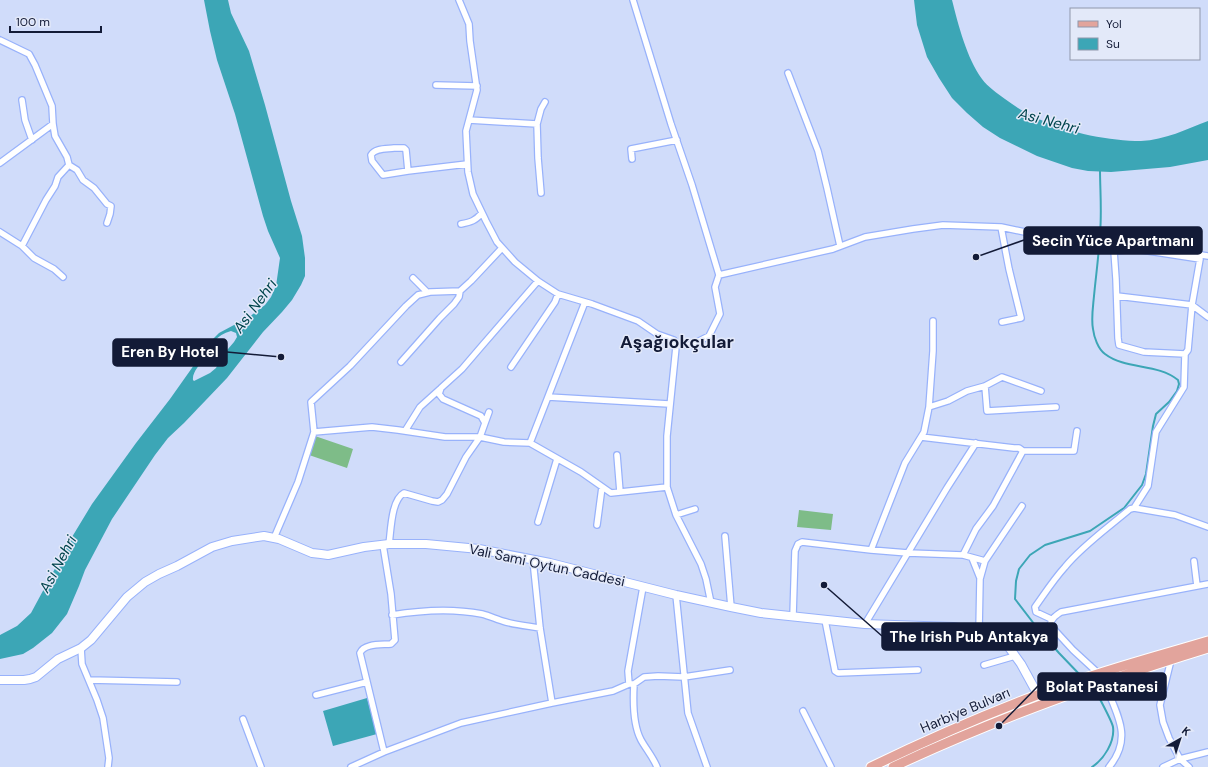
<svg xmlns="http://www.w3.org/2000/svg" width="1208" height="767" font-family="'DM Sans',sans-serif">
<rect width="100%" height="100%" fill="#d0dcfa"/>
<path fill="#7ebc88" d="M315,436l38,13 -6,19 -38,-13z
M799,510l34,4 -2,16 -34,-3z"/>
<path fill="#3ca6b6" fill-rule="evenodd" d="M204,0h24l3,13 18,38 16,54 26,96 11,35 3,22v18l-4,9 -9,15 -10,12 -19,20 -36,46 -43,45 -16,15 -13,17 -43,64 -27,51 -6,16 -12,28 -15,19 -19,15 -10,6 -23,5v-24l17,-9 14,-13 41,-76 20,-33 44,-61 34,-44 41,-58 8,-8 30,-16 16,-12 6,-8 5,-11 4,-28 -12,-27 -5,-15 -28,-102 -18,-54 -7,-29zM231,331l5,2 1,4 -3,5 -12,14 -6,12 -6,5 -16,8 -1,-1c-1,-8 7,-15 11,-22 7,-13 12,-23 27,-27z
M914,0h38c6,24 15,59 30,79 6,8 15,14 23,20 11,8 23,16 36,21 28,13 70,21 100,21 24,-1 46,-12 67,-20v39l-38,7 -59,5 -23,-1 -16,-3 -35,-12 -37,-18 -17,-11 -16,-14 -15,-15 -13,-20 -12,-21 -10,-32z
M367,698l10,36 -44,12 -10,-35z"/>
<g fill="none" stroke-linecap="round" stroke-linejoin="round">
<path stroke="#3ca6b6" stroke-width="2" d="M1082,677l-23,-24 -21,-24 -23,-30 1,-18 3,-12 11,-14 15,-10 45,-14 34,-23 18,-23 4,-11 7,-48 3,-12 13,-12 8,-11 2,-7 -1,-4c-21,-17 -52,-10 -73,-26 -7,-5 -11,-17 -12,-25 -2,-10 0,-22 1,-33 2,-21 5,-42 6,-63 2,-21 0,-43 0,-64
M1092,767c12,-8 23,-25 21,-40 -1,-6 -13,-27 -16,-34l-4,-4"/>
<defs>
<path id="street" d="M459,0l10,24 1,17 7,49 -11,41 2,41 5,22 13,27 11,21 18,20 23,19 20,13 34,10 46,17 19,13 17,6 2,7 -9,89v51l9,28 25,49 5,15 5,24
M633,0l38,124 21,61 27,90
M0,40l29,14 6,11 17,41 1,18 2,12 12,21 2,8 8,5 6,10 11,8 13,16 4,2 -1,8 -3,9
M788,73l30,78 9,37 13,58
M436,85l41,1
M22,100l3,20 7,20
M469,120l68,4 4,-15 4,-7
M537,124l1,34 3,35
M394,148h10l2,2 2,21 -25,4 -11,-14 -1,-6c4,-7 15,-6 23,-7z
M632,159l-1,-10 46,-9
M0,163l53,-39
M408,171l59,-7
M461,224c10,-2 14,-3 21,-11
M1001,227l8,42 12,49 -19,4
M0,232l22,14 24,-46 9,-14 3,-9 11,-12
M22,246l12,12 20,11 9,8
M1135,249l65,10 -8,46 -4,45 -3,4 -41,-2 -25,-7 -1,-7 -2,-59 -2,-28z
M413,278l14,14
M1117,296l75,9 16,12
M675,345h16l18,-9 11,-22 -5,-27 4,-12 114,-26 32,-12 48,-8 30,-4 58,2 76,16 28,3 30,-1 73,11
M401,362l39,-44 14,-14 5,-7 1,-6
M511,367l44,-65 3,-8
M985,386l2,25 69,-4
M548,397l121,7
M929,407l4,-56v-30
M485,423l4,-11
M405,431l15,-24 20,-18
M314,432l58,-5 26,3 47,7h35l5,-14 -4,-7 -38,-17 -4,-5 2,-6 21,-19 18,-21 58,-67
M921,437l93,11h5l4,3 -30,55 -17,23 -13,26
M530,443l55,-141
M1023,451h51l3,-20
M617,455l3,37
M1134,508l14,-22 8,-54 28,-45 1,-33
M676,515l19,-6
M538,522l19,-63
M597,525l5,-38
M725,536l6,71
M274,538l24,-56 16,-50 -3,-30 39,-36 56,-60 12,-11 12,-3 30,-1 11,-10 31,-33
M389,544c2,-13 2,-44 15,-51l28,8 6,1 4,-2 5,-6 19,-37 14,-20 24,5 26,1 51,29 30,21 56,-6
M383,545l8,49 4,46 -4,4c-9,1 -27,-1 -31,9l24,99
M871,550l37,3 55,2 22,6 -5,18 -1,52
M972,558l8,20
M533,560l7,68 12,75
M985,561l37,-55
M1194,561l3,25
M676,595l12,118 19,54
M392,615c30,-5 60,-7 90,-1 8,2 16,6 24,8 11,3 22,4 34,6
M793,616l2,-65 3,-7 4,-2 69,8 34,-87 19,-31 5,-25 19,-6 19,-10 18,-5 17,-9 39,14
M1051,619l-15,-7 -1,-5c10,-14 19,-28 30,-40 17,-21 44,-40 65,-58l4,-1 41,7 33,12
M825,620l10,51 3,2 80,-3
M865,624l82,-136 29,-45
M81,648l1,16 15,36 6,18 6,40 -1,9
M984,665l31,-9
M1098,673l-25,-23 -23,-25c2,-7 5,-9 11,-13l147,-28
M89,680l88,2
M1104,682c12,31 30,55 5,85
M629,684l-1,-13 15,-84
M634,684c-1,17 -1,41 7,56 5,9 12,17 16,27
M316,695l51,-13
M803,711l28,56
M243,719l18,48
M1180,759l28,-7
M1180,759l9,8
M351,767l33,-15 77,-29 91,-20 61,-12 16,-7h5l10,-7 14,-1 26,1 46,-7
M1163,767l17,-8 -11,-21 -6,-16 -3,-17 11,-45"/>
<path id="secondary" d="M0,680h24l6,-1 6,-2 22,-18 23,-11 10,-8 36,-43 18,-15 14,-8 18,-8 35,-19 20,-6 32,-5 15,3 33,14 9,1 7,1 36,-8 25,-3h37l53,5 71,14 126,32 55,12 30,6 104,11 88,3 26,4 17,7 12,8 13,18 17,31"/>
<path id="primary" d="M871,767c62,-30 124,-57 188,-80 49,-18 99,-31 149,-46
M893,767c102,-48 208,-86 315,-119"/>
</defs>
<use href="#street" stroke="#98b2fb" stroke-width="8"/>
<use href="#secondary" stroke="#98b2fb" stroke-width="10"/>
<use href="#primary" stroke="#fff" stroke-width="11"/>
<use href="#street" stroke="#fff" stroke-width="5.5"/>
<use href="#secondary" stroke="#fff" stroke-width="8"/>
<use href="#primary" stroke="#e2a49c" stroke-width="9"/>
</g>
<g text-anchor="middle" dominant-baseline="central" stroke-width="3" stroke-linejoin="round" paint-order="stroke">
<g font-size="14" fill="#131b37" stroke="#e3e9f9">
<text transform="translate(547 565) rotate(12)">Vali Sami Oytun Caddesi</text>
<text transform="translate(965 710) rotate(-23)">Harbiye Bulvarı</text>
</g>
<g font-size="15" font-style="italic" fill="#01444d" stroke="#e3e9f9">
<text transform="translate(1049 121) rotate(15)">Asi Nehri</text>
<text transform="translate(255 306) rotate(-54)">Asi Nehri</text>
<text transform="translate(58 564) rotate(-62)">Asi Nehri</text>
</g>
<g font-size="18" font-weight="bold" fill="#131b37" stroke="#e3e9f9">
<text x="677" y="342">Aşağıokçular</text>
</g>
</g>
<path fill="none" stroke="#131b37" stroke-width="1.5" d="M976 257L1024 240M281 357L227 352M824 585L882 636M999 726L1038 686"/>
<g fill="#131b37" stroke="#e3e9f9" stroke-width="1.5">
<circle cx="976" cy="257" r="4"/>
<circle cx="281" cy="357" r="4"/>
<circle cx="824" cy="585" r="4"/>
<circle cx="999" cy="726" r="4"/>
</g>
<g fill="#131b37" stroke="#131b37" stroke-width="1.5">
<rect x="1024" y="227" width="178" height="27" rx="4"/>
<rect x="113" y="339" width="114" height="27" rx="4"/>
<rect x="882" y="623" width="175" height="27" rx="4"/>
<rect x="1038" y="673" width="128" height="27" rx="4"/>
</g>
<g font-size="15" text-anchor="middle" font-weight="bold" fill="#fff">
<text x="1113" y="246">Secin Yüce Apartmanı</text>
<text x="170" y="357">Eren By Hotel</text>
<text x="969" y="642">The Irish Pub Antakya</text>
<text x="1102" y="692">Bolat Pastanesi</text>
</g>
<rect x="1070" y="8" width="130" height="52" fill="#e3e9f9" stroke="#9097ab"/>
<rect x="1078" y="21" width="20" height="6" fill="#e2a49c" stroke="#9097ab"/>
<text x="1106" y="28" font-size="12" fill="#131b37">Yol</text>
<rect x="1078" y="38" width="20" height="12" fill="#3ca6b6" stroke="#9097ab"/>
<text x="1106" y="48" font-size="12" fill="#131b37">Su</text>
<g transform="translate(1180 739) rotate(39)" stroke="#e3e9f9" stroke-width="3" paint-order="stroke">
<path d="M0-3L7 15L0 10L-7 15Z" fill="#131b37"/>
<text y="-6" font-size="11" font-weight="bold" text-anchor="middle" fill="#131b37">K</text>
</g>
<path d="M10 26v6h91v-6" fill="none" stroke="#131b37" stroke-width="2"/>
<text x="16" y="26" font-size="12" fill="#131b37" stroke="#e3e9f9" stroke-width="3" paint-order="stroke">100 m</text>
</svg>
